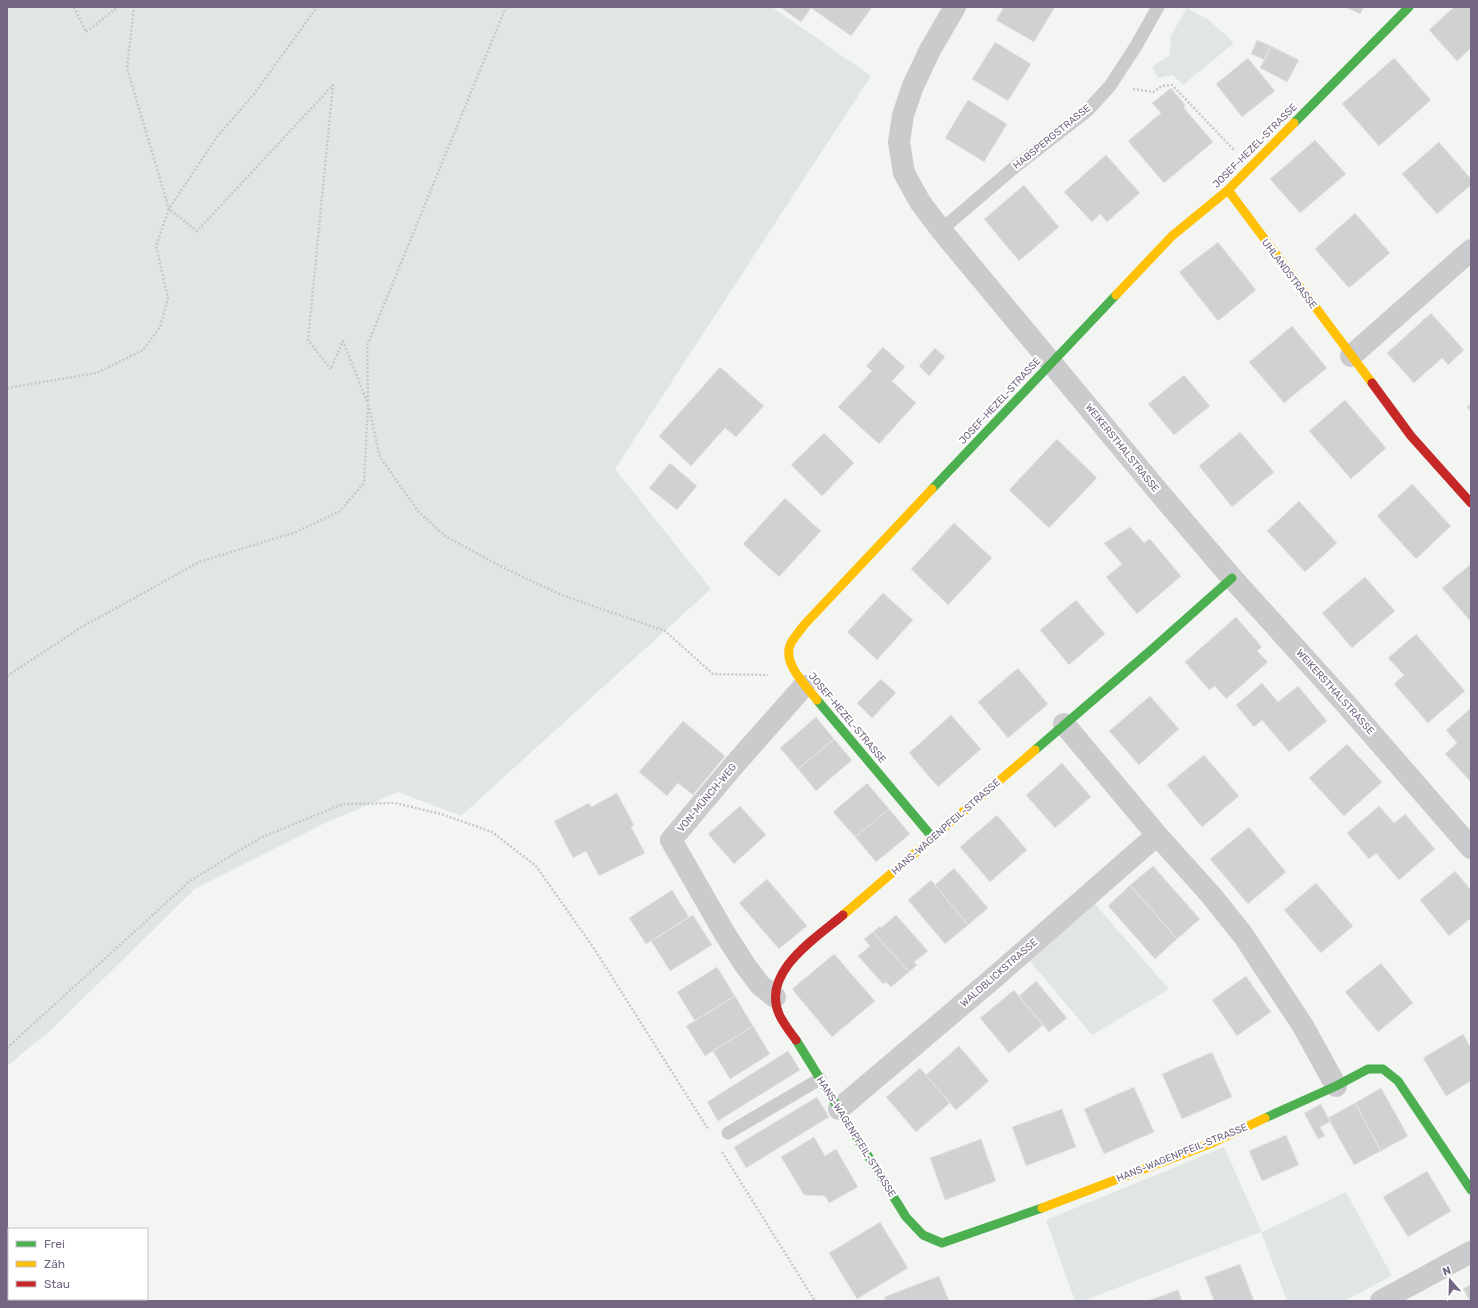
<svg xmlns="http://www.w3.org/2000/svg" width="1478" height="1308" font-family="Rubik,sans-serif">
<rect width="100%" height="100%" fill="#f3f5f3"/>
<path fill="#e1e6e4" d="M7,7h765l99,69 -256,393 96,120 -250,227 -63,-24 -77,33 -126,64 -144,141 -44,36z
M1187,8l22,12 25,23 -51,42 -10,-10 -15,3 -6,-11 18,-12 1,-20z
M1094,903l75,86 -77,46 -63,-75z
M1224,1147l38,85 84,-40 46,84 -48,25h-57l-26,-69 -178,69h-8l-29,-81z"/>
<path fill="#d0d1d1" stroke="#e3e4e3" d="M780,7h88l3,2 -20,27 -40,-28 -10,14z
M1004,7h51l-21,35 -38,-22z
M1345,7h19l-4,7z
M1454,7h17v41l-14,13 -28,-31z
M1257,40l14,6 -6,14 -14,-6z
M995,42l36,22 -23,37 -36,-22z
M1271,46l28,14 -12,22 -27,-14z
M1248,58l27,33 -33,26 -26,-33z
M1394,58l37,42 -52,46 -37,-42z
M1171,88l14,17 -1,3 29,34 -49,41 -36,-42 33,-28 -9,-10z
M968,100l39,24 -23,38 -39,-24z
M1315,140l31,34 -46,39 -30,-34z
M1439,142l32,37v6l-34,29 -35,-40z
M1106,155l34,38 -33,29 -7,-8 -8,8 -28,-30z
M1024,185l35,42 -40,34 -35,-42z
M1355,213l35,40 -41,35 -34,-39z
M1218,242l38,48 -38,31 -39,-49z
M1431,313l33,37 -16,15 -6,-7 -28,25 -27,-30z
M1292,326l35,42 -43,35 -35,-41z
M883,347l22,20 -13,14 24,22 -37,41 -41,-37 34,-36 -6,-5z
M935,348l10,9 -16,19 -10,-10z
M720,367l44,39 -28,31 -11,-9 -34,38 -32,-30z
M1184,375l26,31 -36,29 -26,-31z
M1345,400l41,48 -35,31 -42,-48z
M1471,404v8l-4,-5z
M1240,432l34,40 -42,35 -33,-41z
M824,433l30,30 -32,33 -31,-31z
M1057,439l40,39 -48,50 -40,-38z
M670,463l27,23 -20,24 -28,-22z
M1412,484l39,42 -35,33 -39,-43z
M785,498l36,33 -42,46 -36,-33z
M1299,501l38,42 -32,29 -38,-41z
M954,523l38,35 -44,47 -37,-36z
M1130,527l14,16 6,-4 31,37 -44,38 -31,-37 16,-13 -18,-21z
M1471,564v58l-29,-34z
M1365,577l30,34 -43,37 -30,-35z
M883,593l30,27 -36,40 -30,-28z
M1076,600l29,34 -36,31 -29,-35z
M1236,617l26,30 -5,4 11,11 -42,37 -11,-13 -6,4 -24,-28z
M1416,634l49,57 -37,32 -34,-39 10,-9 -16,-17z
M1018,668l30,36 -40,34 -30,-36z
M881,679l15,14 -24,25 -15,-15z
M1262,683l16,19 20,-16 29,35 -38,31 -27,-32 -8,7 -18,-22z
M1150,696l29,33 -40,36 -30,-34z
M1471,708v74l-26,-28 12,-11 -11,-13z
M951,715l30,34 -43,38 -29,-34z
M816,717l18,22 -36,30 -18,-21z
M683,721l42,35 -32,39 -15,-12 -11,13 -28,-24z
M834,739l18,21 -36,31 -18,-22z
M1347,744l35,38 -38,34 -35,-38z
M1204,755l35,41 -37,31 -35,-42z
M1062,763l29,34 -36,31 -29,-33z
M867,783l22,26 -34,28 -22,-25z
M617,793l17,32 -3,2 14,26 -46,23 -13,-25 -13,7 -19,-37 35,-18 2,4z
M740,806l26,29 -32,29 -26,-30z
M1379,806l15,17 11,-9 30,35 -36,31 -23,-27 -7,6 -22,-26z
M889,809l21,25 -34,28 -21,-25z
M997,815l30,35 -37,32 -30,-35z
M1249,827l37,45 -38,32 -38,-45z
M1153,866l47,53 -23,20 -47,-54z
M954,868l34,40 -20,17 -33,-40z
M1455,871l16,19v28l-22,18 -29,-36z
M767,879l40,47 -28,23 -40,-46z
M931,880l37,45 -23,19 -37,-44z
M1316,883l37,43 -32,27 -37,-43z
M1130,885l47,54 -22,20 -47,-53z
M672,890l17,27 -43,27 -17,-26z
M693,915l19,30 -42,26 -19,-30z
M896,915l32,36 -14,11 3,3 -8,7 -36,-40 7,-6 1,2z
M873,932l36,40 -18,15 -5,-5 -3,2 -25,-28 12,-10 -6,-7z
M834,954l41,47 -43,36 -40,-48z
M1381,963l32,40 -35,29 -33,-40z
M717,967l18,29 -40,25 -18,-29z
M1246,976l25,36 -34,24 -25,-36z
M1036,981l31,37 -18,14 -30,-36z
M1014,990l29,35 -34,28 -29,-35z
M735,996l18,30 -48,30 -19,-30z
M753,1026l17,28 -40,25 -17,-28z
M1463,1034l8,14v33l-25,15 -23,-38z
M959,1046l30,35 -33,29 -30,-35z
M788,1051l12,19 -82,51 -11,-19z
M1212,1052l20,45 -50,22 -20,-45z
M920,1068l30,35 -34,29 -30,-35z
M1134,1087l20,45 -50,22 -20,-45z
M1381,1088l27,48 -27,15 -26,-48z
M817,1097l12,20 -83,51 -12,-21z
M1355,1103l26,48 -27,14 -26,-47z
M1321,1104l9,18 -10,5 5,9 -7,3 -14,-26z
M1062,1109l14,38 -50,19 -14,-39z
M1286,1135l13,30 -37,16 -13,-30z
M814,1137l11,19 11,-7 22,38 -29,16 -4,-7 -21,-1 -23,-38z
M981,1139l15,42 -51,19 -15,-42z
M1427,1171l24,40 -43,26 -25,-40z
M880,1222l28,46 -51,31 -28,-46z
M1240,1264l14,37h-40l-9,-24z
M939,1276l10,25h-63l-2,-4z
M1471,1284v17h-1l-7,-12z
M1178,1290l4,11h-35z"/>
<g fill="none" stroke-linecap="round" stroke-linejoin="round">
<path stroke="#c8c8c9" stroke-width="2.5" stroke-dasharray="2 2" stroke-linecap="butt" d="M74,7l12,25 32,-25
M1133,89l20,3 9,-6 10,-1 62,65
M7,388l90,-15 46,-23 17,-23 8,-29 -12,-52 13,-37 47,-71 38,-44 63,-87
M368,401l-1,-55 139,-339
M369,408l11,49 38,54 27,25 61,33 56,26 103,36 48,43 55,1
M7,676l73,-48 119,-66 97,-30 44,-21 24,-28 4,-79 -25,-63 -12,28 -23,-29 25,-255 -136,146 -28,-22 -42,-141 7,-61
M7,1048l183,-167 70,-43 83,-34 52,-1 46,11 51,18 44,34 57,81 115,182
M722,1152l93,149"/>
<path stroke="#cbcacd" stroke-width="13" d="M941,230l75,-64 71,-55 23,-25 26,-40 22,-39
M728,1133l92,-54"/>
<path stroke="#cbcacd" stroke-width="22" d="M955,7l-25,43 -17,36 -10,29 -4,27 5,31 16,29 21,28 221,266 70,82 114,126 125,144
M1351,356l120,-106
M1064,724l93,111 53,59 33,41 60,91 33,60
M775,997l-15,-12 -15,-20 -20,-31 -54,-94 64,-76 69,-78
M839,1109l157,-133 161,-141
M1381,1301l90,-49"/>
<path stroke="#4caf50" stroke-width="9" d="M1294,123l115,-116
M932,489l184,-194
M817,700l116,138
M1035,750l115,-99 82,-73
M796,1040l110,177 17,18 19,8 100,-35
M1265,1118l71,-32 32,-17h15l15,12 73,109"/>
<path stroke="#ffc107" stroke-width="9" d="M1228,190l144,193
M1116,295l56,-59 56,-46 66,-67
M817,700c-11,-14 -36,-38 -26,-57 3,-6 9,-12 13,-18l128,-136
M843,915l192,-165
M1042,1208l170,-65 53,-25"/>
<path stroke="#c62828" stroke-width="9" d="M1372,383l39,53 60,67
M796,1040c-6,-8 -13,-17 -17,-26 -18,-42 37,-76 64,-99"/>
</g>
<g text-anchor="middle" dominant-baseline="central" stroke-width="4" stroke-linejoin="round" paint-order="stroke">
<g font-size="10" fill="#736682" stroke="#fff">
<text transform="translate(1052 137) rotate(-39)">HABSPERGSTRASSE</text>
<text transform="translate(1255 146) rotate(-45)">JOSEF-HEZEL-STRASSE</text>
<text transform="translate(1289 274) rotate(53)">UHLANDSTRASSE</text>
<text transform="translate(1000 401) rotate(-47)">JOSEF-HEZEL-STRASSE</text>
<text transform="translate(1122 448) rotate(51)">WEIKERSTHALSTRASSE</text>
<text transform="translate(1335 692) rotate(48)">WEIKERSTHALSTRASSE</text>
<text transform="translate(847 718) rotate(50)">JOSEF-HEZEL-STRASSE</text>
<text transform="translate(707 798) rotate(-50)">VON-MÜNCH-WEG</text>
<text transform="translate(946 827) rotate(-41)">HANS-WAGENPFEIL-STRASSE</text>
<text transform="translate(999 973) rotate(-41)">WALDBLICKSTRASSE</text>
<text transform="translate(856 1137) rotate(58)">HANS-WAGENPFEIL-STRASSE</text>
<text transform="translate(1182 1153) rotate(-22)">HANS-WAGENPFEIL-STRASSE</text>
</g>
</g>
<rect width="1478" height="1308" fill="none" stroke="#736682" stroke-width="16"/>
<rect x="8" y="1228" width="140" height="72" fill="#ffffff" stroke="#c7c2cd"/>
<rect x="16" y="1241" width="20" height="6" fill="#4caf50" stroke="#c7c2cd"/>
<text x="44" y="1248" font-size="12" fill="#736682">Frei</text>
<rect x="16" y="1261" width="20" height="6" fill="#ffc107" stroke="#c7c2cd"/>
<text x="44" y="1268" font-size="12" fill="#736682">Zäh</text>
<rect x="16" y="1281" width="20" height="6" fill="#c62828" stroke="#c7c2cd"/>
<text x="44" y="1288" font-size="12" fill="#736682">Stau</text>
<g transform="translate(1450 1280) rotate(340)" stroke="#ffffff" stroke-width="3" paint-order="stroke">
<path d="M0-3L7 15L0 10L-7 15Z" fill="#736682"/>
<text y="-6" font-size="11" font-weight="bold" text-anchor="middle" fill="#736682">N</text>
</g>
</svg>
